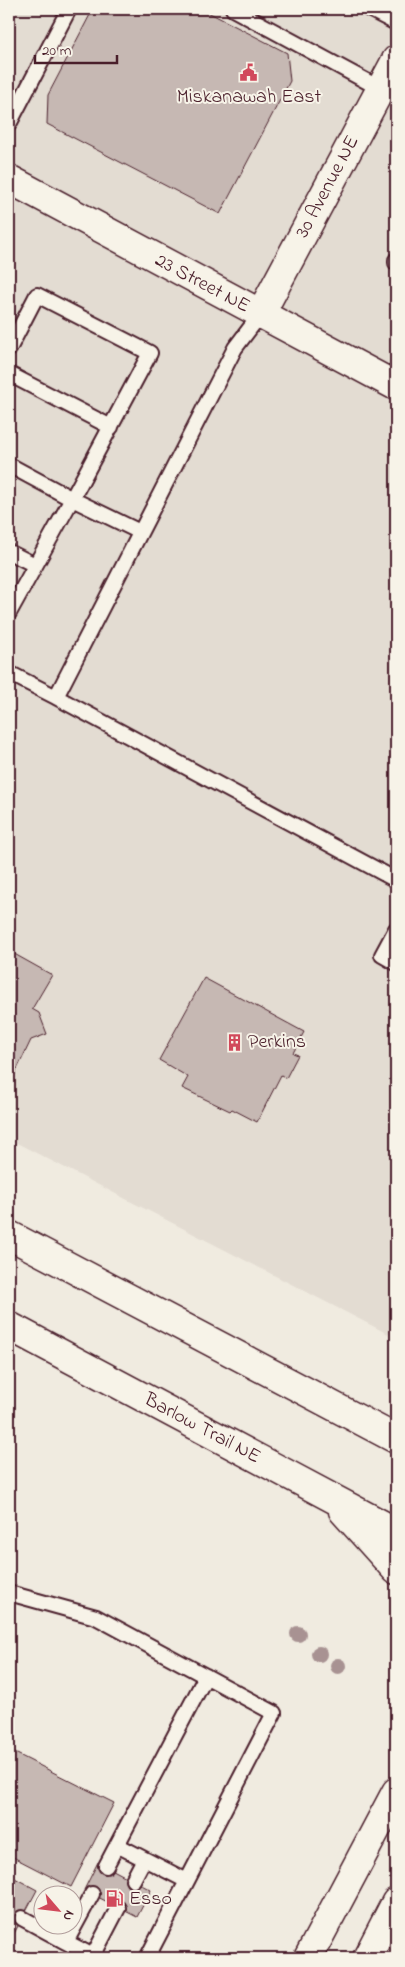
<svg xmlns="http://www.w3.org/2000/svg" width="405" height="1967" font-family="'Indie Flower',sans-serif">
<rect width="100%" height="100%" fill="#f0ebe0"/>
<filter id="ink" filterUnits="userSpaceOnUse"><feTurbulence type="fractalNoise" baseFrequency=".02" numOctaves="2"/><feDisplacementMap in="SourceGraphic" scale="10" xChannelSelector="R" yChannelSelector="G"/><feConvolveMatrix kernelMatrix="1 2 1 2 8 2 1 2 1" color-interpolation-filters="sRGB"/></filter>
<g filter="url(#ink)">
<path fill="#e3dcd2" d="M9,9h387v1329l-387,-199z"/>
<path fill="#c6b8b3" stroke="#4a1f2b" d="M93,9h109l85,44 3,28 -70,133 -173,-90 1,-29z
M9,951l43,24 -20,34 7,4 8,21 -16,6 -20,42 -2,-2z
M204,978l100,54 -11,21 5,2 -12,23 -5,-3 -24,47 -25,-13 -2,2 -48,-23 6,-11 -29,-17z
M9,1750l105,53 -43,84 -62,-32z
M98,1862l53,28 -14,27 -53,-27z
M11,1876l26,14 -28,53v-63z"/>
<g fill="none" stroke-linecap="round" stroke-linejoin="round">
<defs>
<path id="service" d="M233,9l148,80
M369,9l27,14
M9,124l60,-115
M396,260v3
M260,315l-25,33 -179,349 340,183
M9,349l28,-54 113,58 -78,146 68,33
M9,374l102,53
M9,465l63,34 -63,114
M9,552l26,13
M9,673l47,24
M396,929l-14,26 14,8
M9,1593l87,24 178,96 -87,168 -70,-36 89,-169
M106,1866l11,-21
M133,1880l11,-21
M92,1894l-26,48 27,14 25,-48
M22,1918l44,24
M147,1958l40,-77"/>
<path id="minor" d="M260,315l136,-255"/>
<path id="tertiary" d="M9,179l387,207"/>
<path id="secondary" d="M308,1958l88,-166
M367,1958l29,-56"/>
<path id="primary" d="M9,1235l387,204
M9,1326l387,206
M343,1511l53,59"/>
</defs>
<use href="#service" stroke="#4a1f2b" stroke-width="18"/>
<use href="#minor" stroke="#4a1f2b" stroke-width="31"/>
<use href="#tertiary" stroke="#4a1f2b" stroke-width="31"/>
<use href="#secondary" stroke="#4a1f2b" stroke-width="31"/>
<use href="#primary" stroke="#4a1f2b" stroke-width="31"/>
<use href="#service" stroke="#f7f3e8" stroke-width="14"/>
<use href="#minor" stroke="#f7f3e8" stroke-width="28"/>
<use href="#tertiary" stroke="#f7f3e8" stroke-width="28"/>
<use href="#secondary" stroke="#f7f3e8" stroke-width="28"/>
<use href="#primary" stroke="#f7f3e8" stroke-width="28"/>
</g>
<g fill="#a89292">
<circle cx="298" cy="1634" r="8"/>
<circle cx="319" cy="1654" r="8"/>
<circle cx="338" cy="1666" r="8"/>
</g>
</g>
<defs>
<symbol id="civic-bare" viewBox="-9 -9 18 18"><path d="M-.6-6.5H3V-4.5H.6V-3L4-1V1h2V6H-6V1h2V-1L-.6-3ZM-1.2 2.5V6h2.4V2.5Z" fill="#d1495b" stroke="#f7f3e8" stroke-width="2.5" paint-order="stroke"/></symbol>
<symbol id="building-bare" viewBox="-9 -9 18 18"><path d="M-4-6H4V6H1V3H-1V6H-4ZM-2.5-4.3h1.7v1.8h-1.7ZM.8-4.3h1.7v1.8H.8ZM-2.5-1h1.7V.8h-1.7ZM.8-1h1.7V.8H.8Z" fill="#d1495b" stroke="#f7f3e8" stroke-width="2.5" paint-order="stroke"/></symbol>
<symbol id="fuel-bare" viewBox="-9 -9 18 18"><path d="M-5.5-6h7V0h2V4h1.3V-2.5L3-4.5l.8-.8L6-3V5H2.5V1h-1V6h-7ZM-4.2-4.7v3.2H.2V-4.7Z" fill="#d1495b" stroke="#f7f3e8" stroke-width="2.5" paint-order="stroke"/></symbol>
</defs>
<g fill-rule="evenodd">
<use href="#civic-bare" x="236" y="60" width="25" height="25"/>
<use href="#building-bare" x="222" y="1030" width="25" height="25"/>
<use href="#fuel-bare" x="102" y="1886" width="25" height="25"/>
</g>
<g text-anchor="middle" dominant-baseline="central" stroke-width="4" stroke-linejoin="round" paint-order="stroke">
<g font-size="20" fill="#4a1f2b" stroke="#f7f3e8" text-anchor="start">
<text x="249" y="97" text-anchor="middle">Miskanawah East</text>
<text x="248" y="1042">Perkins</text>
<text x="129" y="1899">Esso</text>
</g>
<g font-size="20" fill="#4a1f2b" stroke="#f7f3e8">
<text transform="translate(328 187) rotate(-62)">30 Avenue NE</text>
<text transform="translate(202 284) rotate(28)">23 Street NE</text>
<text transform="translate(202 1429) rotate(28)">Barlow Trail NE</text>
</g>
</g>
<rect width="405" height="1967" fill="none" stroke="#f7f3e8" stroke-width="30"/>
<rect x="15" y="15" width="375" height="1937" fill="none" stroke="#4a1f2b" stroke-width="2" filter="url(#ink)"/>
<g transform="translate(58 1910) rotate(118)"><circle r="24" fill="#f7f3e8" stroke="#b29e9c"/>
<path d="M0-4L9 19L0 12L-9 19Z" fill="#d1495b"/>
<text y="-8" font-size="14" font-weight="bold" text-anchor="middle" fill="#4a1f2b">N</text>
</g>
<path d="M35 55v8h82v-8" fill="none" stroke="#4a1f2b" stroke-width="2.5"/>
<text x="42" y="55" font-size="15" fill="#4a1f2b" stroke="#f7f3e8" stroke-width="4" paint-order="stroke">20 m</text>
</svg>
